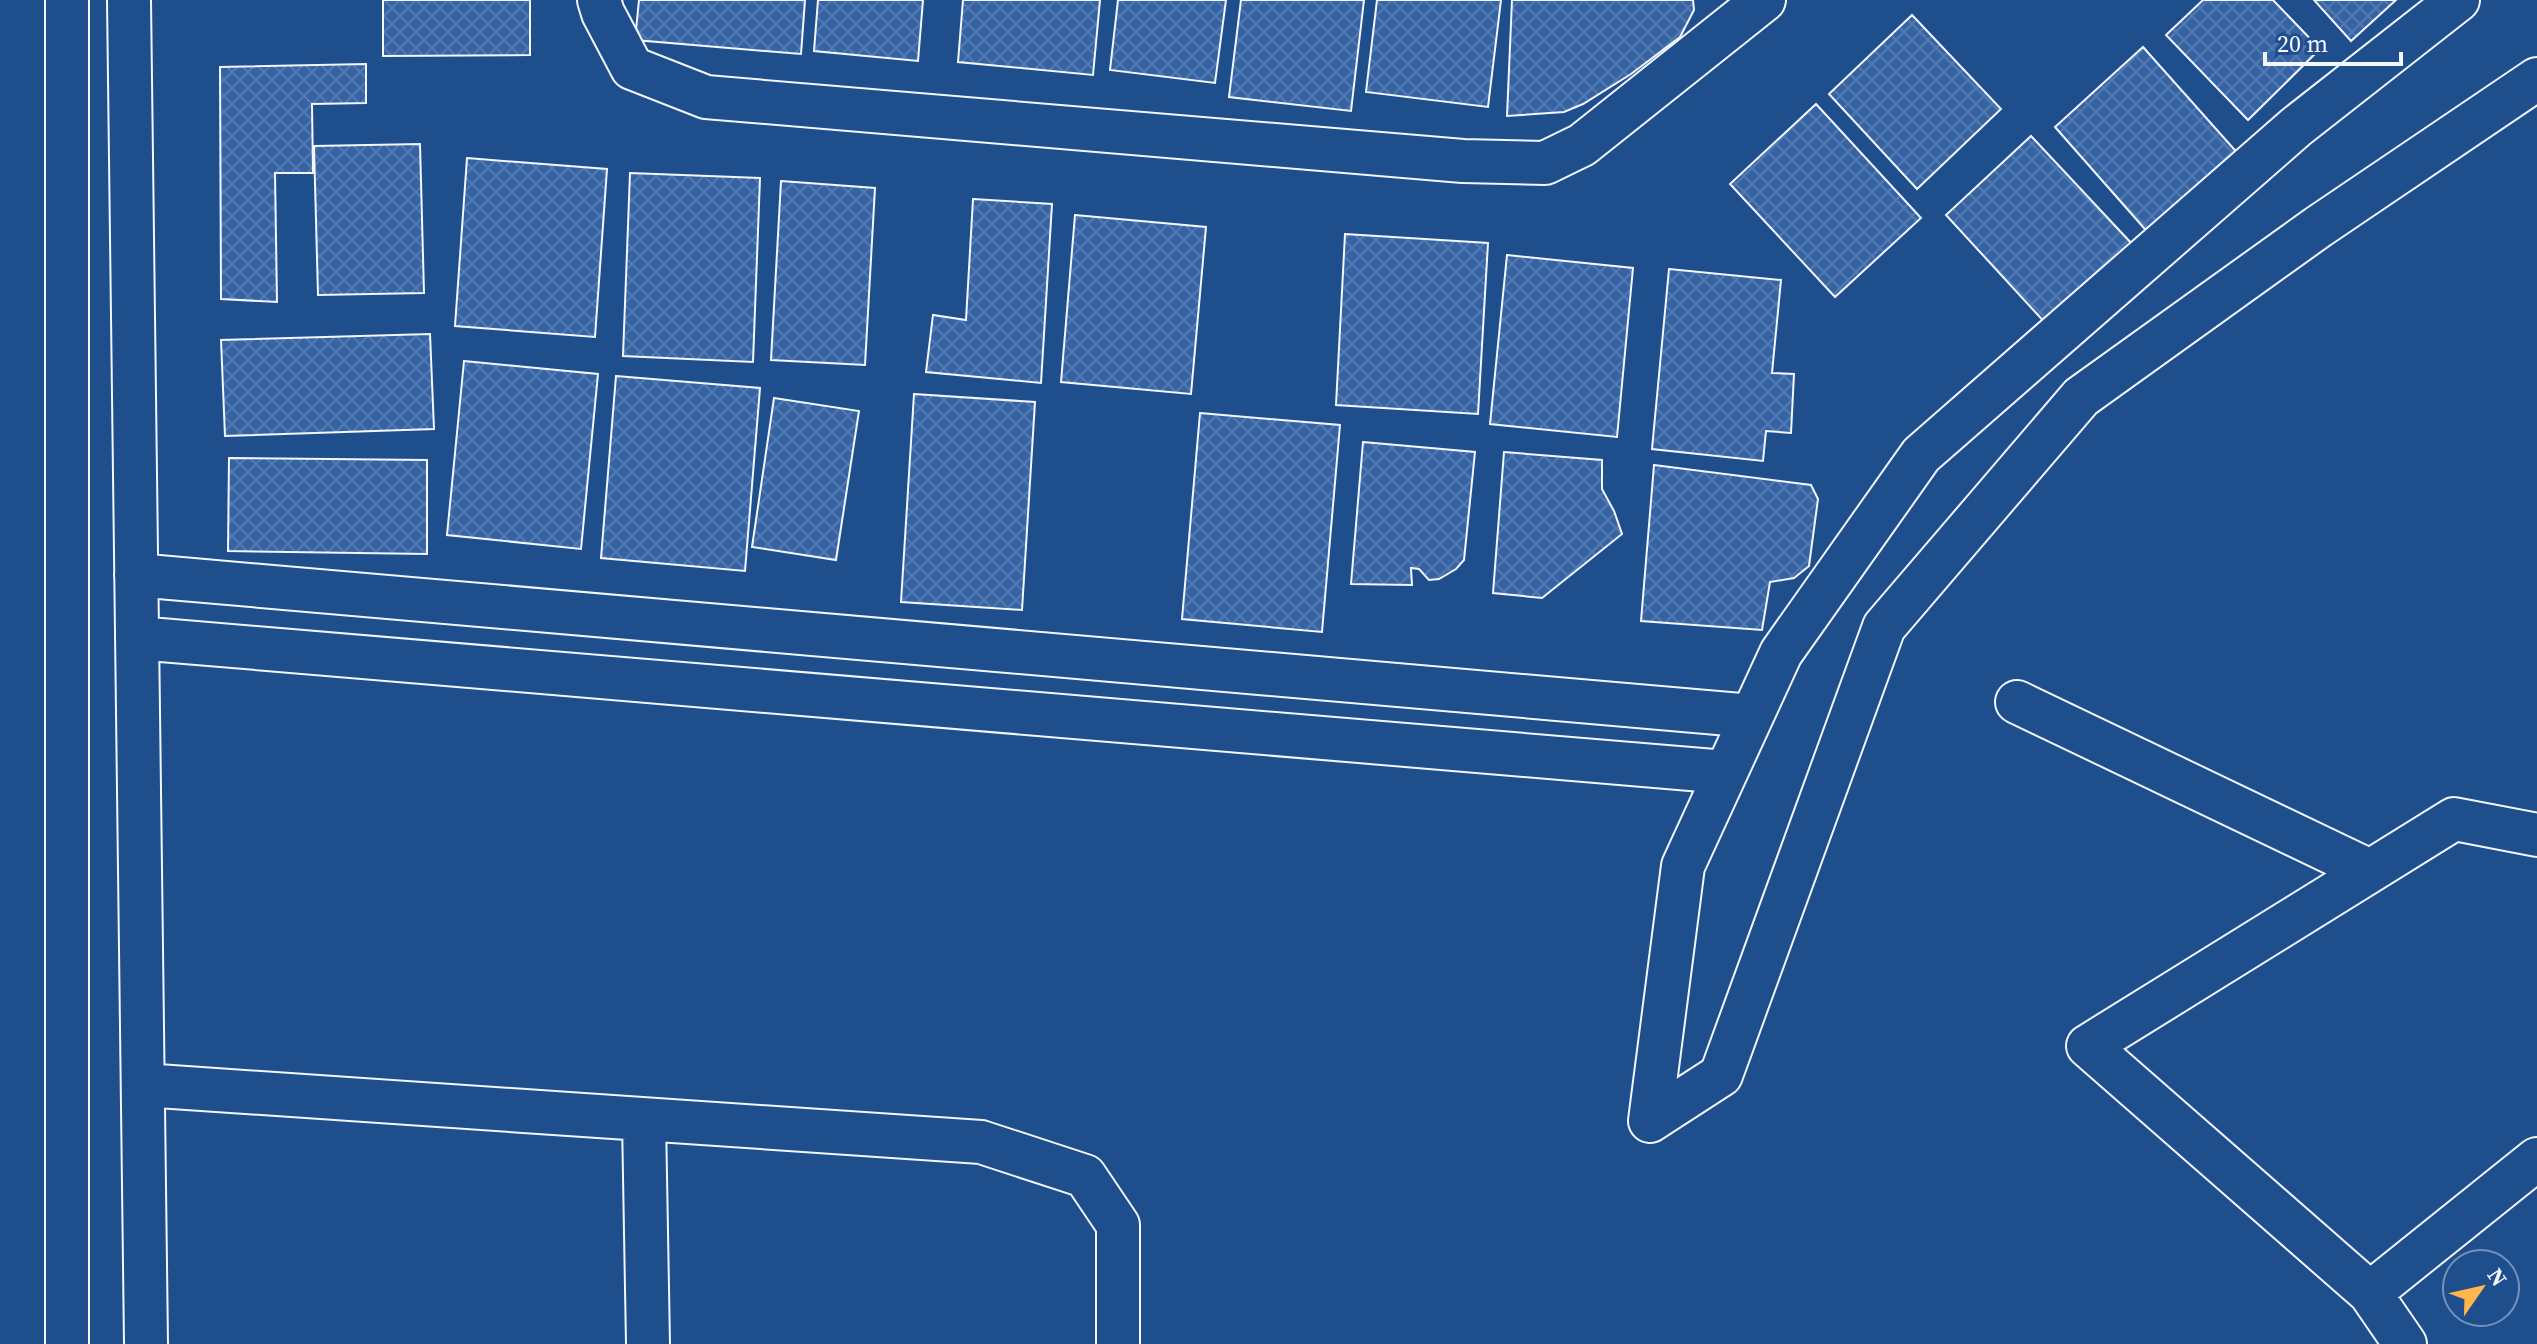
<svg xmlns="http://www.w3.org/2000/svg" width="2537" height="1344" font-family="'Source Serif 4',serif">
<defs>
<pattern id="building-cross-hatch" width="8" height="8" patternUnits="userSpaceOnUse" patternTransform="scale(2)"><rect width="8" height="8" fill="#3563a3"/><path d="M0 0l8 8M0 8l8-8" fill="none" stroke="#537ab1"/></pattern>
</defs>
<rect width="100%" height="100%" fill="#1f4e8c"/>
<path fill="url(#building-cross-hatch)" stroke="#f2f6ff" stroke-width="2" d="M383,0h147v55l-147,1z
M639,0h166l-4,54 -166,-14z
M818,0h105l-5,61 -104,-10z
M963,0h137l-7,75 -135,-13z
M1118,0h108l-11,83 -105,-13z
M1241,0h123l-13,111 -122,-14z
M1377,0h124l-13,107 -122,-15z
M1512,0h181l1,10 -14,27 -49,37 -48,30 -19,8 -57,4z
M2203,0h70l47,49 -72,71 -82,-85z
M2314,0h82l-45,41z
M1912,15l89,94 -84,80 -88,-95z
M2143,47l98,110 -90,79 -96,-109z
M366,64v39l-54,1 1,69h-38l2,129 -56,-3 -1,-232z
M1816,104l105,114 -86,79 -105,-113z
M2031,136l103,110 -86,80 -102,-111z
M420,144l4,149 -106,2 -4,-149z
M467,158l140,11 -12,168 -140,-11z
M630,173l130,5 -7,184 -130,-6z
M781,181l94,7 -10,177 -94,-5z
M973,199l79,5 -11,179 -115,-11 7,-57 33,5z
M1075,215l131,12 -15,167 -130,-12z
M1345,234l143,9 -10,171 -142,-9z
M1507,255l126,13 -16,169 -127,-13z
M1669,269l112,11 -9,93 22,1 -3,59 -25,-2 -3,30 -111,-12z
M430,334l4,95 -209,7 -4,-96z
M464,361l134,13 -17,175 -134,-14z
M616,376l144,12 -15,183 -144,-13z
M914,394l121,8 -13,208 -121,-8z
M774,398l85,13 -23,149 -84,-13z
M1200,413l140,12 -18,207 -140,-13z
M1363,442l112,10 -11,108 -8,9 -17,10 -10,1 -10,-11 -8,-1 1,17 -61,-1z
M1504,452l98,8v29l12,22 8,23 -80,64 -49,-5z
M229,458l198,2v94l-199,-3z
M1654,465l157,20 7,14 -9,67 -15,12 -24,4 -8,48 -121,-9z"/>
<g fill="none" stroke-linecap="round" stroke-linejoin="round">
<defs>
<path id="street" d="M67,0v1344
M129,0l17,1344
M599,0l4,13 29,55 74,29 757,64 82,2 37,-18 182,-145
M2458,0l-162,127 -375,328 -140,198 -98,213 -33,255 71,-46 163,-448 197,-230 237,-170 219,-148
M136,575l1616,141
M137,638l1589,134
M2017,702l353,169
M143,1085l838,57 104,34 33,49v119
M644,1120l4,224
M2370,1293l167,-134
M2405,1344l-35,-51 -282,-247 366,-227 83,16"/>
</defs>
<use href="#street" stroke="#f2f6ff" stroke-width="46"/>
<use href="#street" stroke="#1f4e8c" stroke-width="42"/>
</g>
<g transform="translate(2481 1288) rotate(56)"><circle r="38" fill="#1f4e8c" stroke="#7391ba" stroke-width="2"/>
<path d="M0-6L14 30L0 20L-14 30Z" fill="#ffb74d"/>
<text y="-12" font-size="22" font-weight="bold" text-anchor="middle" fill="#f2f6ff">N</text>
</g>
<path d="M2265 52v12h136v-12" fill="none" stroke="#f2f6ff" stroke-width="4"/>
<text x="2277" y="52" font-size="24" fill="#f2f6ff" stroke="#1f4e8c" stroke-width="6" paint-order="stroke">20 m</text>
</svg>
